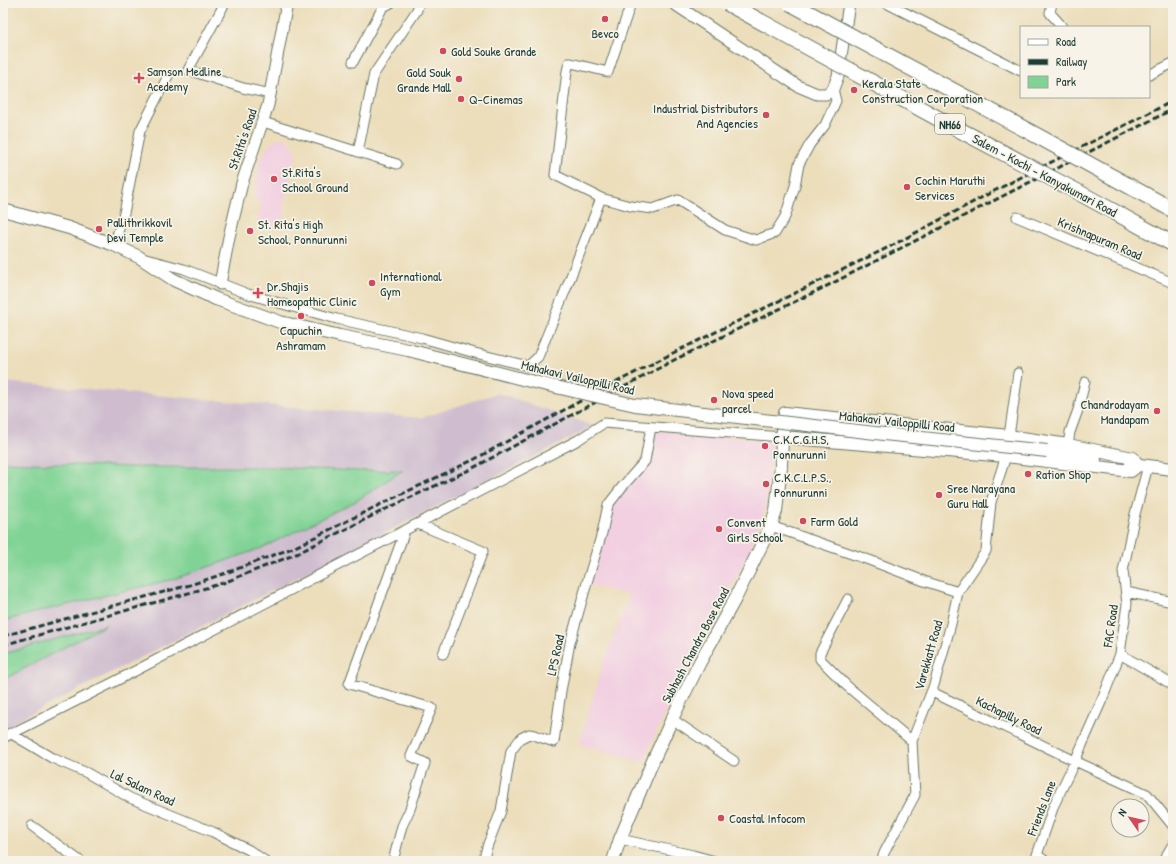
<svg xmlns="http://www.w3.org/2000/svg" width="1176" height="864" font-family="'Patrick Hand',sans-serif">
<rect width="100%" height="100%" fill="#f7f3e8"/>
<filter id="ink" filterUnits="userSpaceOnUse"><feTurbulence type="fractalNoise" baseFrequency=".025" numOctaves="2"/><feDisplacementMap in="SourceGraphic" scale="8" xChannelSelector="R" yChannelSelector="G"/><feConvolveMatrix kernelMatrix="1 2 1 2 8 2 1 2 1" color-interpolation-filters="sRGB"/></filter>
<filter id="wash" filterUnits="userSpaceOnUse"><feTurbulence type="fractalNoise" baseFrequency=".012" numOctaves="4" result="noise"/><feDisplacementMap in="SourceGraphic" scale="16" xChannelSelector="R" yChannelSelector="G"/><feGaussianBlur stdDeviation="0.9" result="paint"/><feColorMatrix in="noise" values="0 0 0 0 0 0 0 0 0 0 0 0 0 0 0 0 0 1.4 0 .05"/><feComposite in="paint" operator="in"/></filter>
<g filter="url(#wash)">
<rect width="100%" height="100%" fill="#ecdebb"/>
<path fill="#f2cfe1" d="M286,137l11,17 -14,52 3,5 -3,9 -10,7 -16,-5 5,-18 -8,-5 6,-40 9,-14 8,-6z
M654,430l119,11 -8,67 -17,47 -69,126 -36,81 -64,-18 26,-87 25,-62 -40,-10 21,-78 37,-45z"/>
<path fill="#cfbdcf" d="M3,382l418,36 77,-25 96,33 -568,290 -23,14z"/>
<path fill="#80d395" stroke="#508864" d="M3,462l131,5h137l87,4 45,-1 -47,31 -94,47 -88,31 -120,29 -51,13z
M106,625l-103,55v-26z"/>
</g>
<g filter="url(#ink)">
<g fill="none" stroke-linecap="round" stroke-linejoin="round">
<defs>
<path id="minor" d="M225,3l-37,67 55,18 28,6
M886,3l135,68
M1052,3l-2,10 10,11 2,3
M353,62l30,-55 8,-4
M1149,75l24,-12
M263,122l134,42
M358,152l16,-78 43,-64 2,-7
M601,198l-46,-23 12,-104 2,-8h2l37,9 23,-69
M1017,217l156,66
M114,245l10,-32 16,-82 28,-55
M146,259l38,10 64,25 45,13 44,12 85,19 53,15 53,13 10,-9 28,-68 35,-91 29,8 23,3 25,-9 47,30 31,10 19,-7 10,-16 10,-31 4,-22 11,-20 15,-19 11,-24 -3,-12
M1009,436l9,-63
M1068,445l2,-13 8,-22 7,-28
M418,524l65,27 -40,103
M771,526l98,34 55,21 34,11
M1126,592l47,10
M848,599l-28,54v6l27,27 65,55
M1120,654l53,31
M932,692l143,69 72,33 26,32
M672,719l62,42
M10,733l42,25 35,15 43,25 83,34 36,18 16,11
M3,738l109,-55 466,-243 26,-17 178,14
M32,826l48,35
M620,839l73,16 22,6
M393,861l9,-35 8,-17 15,-46 -14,-7 21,-48 -83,-24 56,-153
M483,861l5,-17 13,-33 10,-60 10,-13 8,-4 5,1 20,7 7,-51 9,-48 18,-64 14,-46 6,-28 14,-18 23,-26 6,-34
M881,861l4,-10 30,-56 -3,-54 22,-56 17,-61 7,-32 28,-41 5,-49 15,-46
M1046,861l-9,-6 17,-50 21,-44 27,-61 18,-46 7,-50 -4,-33 12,-57 13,-48
M1163,861l10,-17"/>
<path id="tertiary" d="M673,3l125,83 19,8h9l7,-5 5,-13 11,-73
M220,284l9,-47 13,-54 26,-78 19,-102"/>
<path id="secondary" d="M3,210l66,18 45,17 25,12 35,23 42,19
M785,413l224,23 59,9 65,13 5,7 -7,6 -125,-15 -224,-19z
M1047,451l48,9
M1131,464l42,5
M613,861l7,-22 32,-76 20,-44 28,-57 36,-65 35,-71 5,-15 5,-45 1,-29"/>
</defs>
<use href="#minor" stroke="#677563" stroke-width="11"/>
<use href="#tertiary" stroke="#677563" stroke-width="13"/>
<use href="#secondary" stroke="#677563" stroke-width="14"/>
<use href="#minor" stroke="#fff" stroke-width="9"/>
<use href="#tertiary" stroke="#fff" stroke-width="11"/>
<use href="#secondary" stroke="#fff" stroke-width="12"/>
<path stroke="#1f3d34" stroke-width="3" stroke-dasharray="6 3" stroke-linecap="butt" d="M3,636l142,-39 45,-12 36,-12 69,-26 80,-40 100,-48 109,-60 89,-46 220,-108 99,-53 181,-91
M3,645l175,-49 45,-13 73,-29 90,-45 85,-40 205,-110 147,-71 350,-179"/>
<defs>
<path id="secondary-bridge" d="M216,299l64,23 60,14 68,14 126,32 101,23 249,29 163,17"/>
<path id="trunk-bridge" d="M727,3l225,123 124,65 97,53
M790,3l242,130 141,77"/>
</defs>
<use href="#secondary-bridge" stroke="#677563" stroke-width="14" stroke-linecap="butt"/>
<use href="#trunk-bridge" stroke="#677563" stroke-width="17" stroke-linecap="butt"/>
<use href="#secondary-bridge" stroke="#fff" stroke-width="12"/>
<use href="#trunk-bridge" stroke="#fff" stroke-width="15"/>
</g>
</g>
<g fill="#d1495b" stroke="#f7f3e8" stroke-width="1.5">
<circle cx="605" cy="19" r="4"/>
<circle cx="443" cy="51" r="4"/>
<path d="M137 72h4v4h4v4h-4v4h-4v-4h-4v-4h4z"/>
<circle cx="459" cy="79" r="4"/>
<circle cx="854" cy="90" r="4"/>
<circle cx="461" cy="99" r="4"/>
<circle cx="766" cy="115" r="4"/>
<circle cx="274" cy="179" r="4"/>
<circle cx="907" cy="187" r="4"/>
<circle cx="99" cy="229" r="4"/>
<circle cx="250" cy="231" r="4"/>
<circle cx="372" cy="283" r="4"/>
<path d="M256 287h4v4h4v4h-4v4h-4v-4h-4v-4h4z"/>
<circle cx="301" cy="316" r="4"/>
<circle cx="714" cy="400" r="4"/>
<circle cx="1157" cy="411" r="4"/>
<circle cx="765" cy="446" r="4"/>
<circle cx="1028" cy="474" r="4"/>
<circle cx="766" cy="484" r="4"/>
<circle cx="939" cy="495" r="4"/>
<circle cx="803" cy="521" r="4"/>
<circle cx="719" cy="529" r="4"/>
<circle cx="721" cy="818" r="4"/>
</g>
<g text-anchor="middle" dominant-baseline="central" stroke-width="3.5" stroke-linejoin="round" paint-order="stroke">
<rect fill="#f7f3e8" stroke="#60746a" stroke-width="1" x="935" y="114" width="30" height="20" rx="3"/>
<g font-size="12" font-weight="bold" fill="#1f3d34">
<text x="950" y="124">NH66</text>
</g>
<g font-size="13" fill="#1f3d34" stroke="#f7f3e8" text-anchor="start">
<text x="605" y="33" text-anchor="middle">Bevco</text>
<text x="451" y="51">Gold Souke Grande</text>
<text x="147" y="71">Samson Medline<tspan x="147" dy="15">Acedemy</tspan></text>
<text x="451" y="72" text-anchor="end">Gold Souk<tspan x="451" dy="15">Grande Mall</tspan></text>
<text x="862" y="83">Kerala State<tspan x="862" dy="15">Construction Corporation</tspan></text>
<text x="469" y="99">Q-Cinemas</text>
<text x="758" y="108" text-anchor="end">Industrial Distributors<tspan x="758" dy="15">And Agencies</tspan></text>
<text x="282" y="172">St.Rita's<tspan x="282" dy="15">School Ground</tspan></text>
<text x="915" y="180">Cochin Maruthi<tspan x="915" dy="15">Services</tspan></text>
<text x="107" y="222">Pallithrikkovil<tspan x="107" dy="15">Devi Temple</tspan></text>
<text x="258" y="224">St. Rita's High<tspan x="258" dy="15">School, Ponnurunni</tspan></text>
<text x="380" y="276">International<tspan x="380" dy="15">Gym</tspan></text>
<text x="267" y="286">Dr.Shajis<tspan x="267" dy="15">Homeopathic Clinic</tspan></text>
<text x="301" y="330" text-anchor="middle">Capuchin<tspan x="301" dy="15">Ashramam</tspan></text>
<text x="722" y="393">Nova speed<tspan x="722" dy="15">parcel</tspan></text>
<text x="1149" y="404" text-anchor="end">Chandrodayam<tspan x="1149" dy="15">Mandapam</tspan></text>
<text x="773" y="439">C.K.C.G.H.S,<tspan x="773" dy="15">Ponnurunni</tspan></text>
<text x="1036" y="474">Ration Shop</text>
<text x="774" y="477">C.K.C.L.P.S.,<tspan x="774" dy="15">Ponnurunni</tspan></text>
<text x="947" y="488">Sree Narayana<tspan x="947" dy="15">Guru Hall</tspan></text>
<text x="811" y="521">Farm Gold</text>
<text x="727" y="522">Convent<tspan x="727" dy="15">Girls School</tspan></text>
<text x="729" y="818">Coastal Infocom</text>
</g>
<g font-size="13" fill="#1f3d34" stroke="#f7f3e8">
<text transform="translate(242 139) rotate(-71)">St.Rita's Road</text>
<text transform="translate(1045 175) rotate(28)">Salem - Kochi - Kanyakumari Road</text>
<text transform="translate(1100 238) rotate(23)">Krishnapuram Road</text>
<text transform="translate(578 377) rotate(13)">Mahakavi Vailoppilli Road</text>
<text transform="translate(897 421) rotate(6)">Mahakavi Vailoppilli Road</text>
<text transform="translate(1110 626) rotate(-82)">FAC Road</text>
<text transform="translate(695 645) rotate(-62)">Subhash Chandra Bose Road</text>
<text transform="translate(555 655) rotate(-78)">LPS Road</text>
<text transform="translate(928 655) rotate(-74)">Varekkatt Road</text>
<text transform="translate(1009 715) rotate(26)">Kachapilly Road</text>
<text transform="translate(143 787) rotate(25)">Lal Salam Road</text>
<text transform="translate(1041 808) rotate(-69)">Friends Lane</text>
</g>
</g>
<rect width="1176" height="864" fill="none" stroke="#f7f3e8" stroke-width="16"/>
<rect x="1020" y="26" width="130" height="72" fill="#f7f3e8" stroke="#a1aaa0"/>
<rect x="1028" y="39" width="20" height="6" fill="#ffffff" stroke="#a1aaa0"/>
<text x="1056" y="46" font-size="12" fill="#1f3d34">Road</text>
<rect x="1028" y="59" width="20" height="6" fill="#1f3d34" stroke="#a1aaa0"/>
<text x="1056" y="66" font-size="12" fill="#1f3d34">Railway</text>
<rect x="1028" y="76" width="20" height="12" fill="#80d395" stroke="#a1aaa0"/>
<text x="1056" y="86" font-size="12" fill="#1f3d34">Park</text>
<g transform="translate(1130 818) rotate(304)"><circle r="19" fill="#f7f3e8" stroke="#a1aaa0"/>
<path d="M0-3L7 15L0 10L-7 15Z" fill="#d1495b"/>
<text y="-6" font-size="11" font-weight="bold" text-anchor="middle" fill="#1f3d34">N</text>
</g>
</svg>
